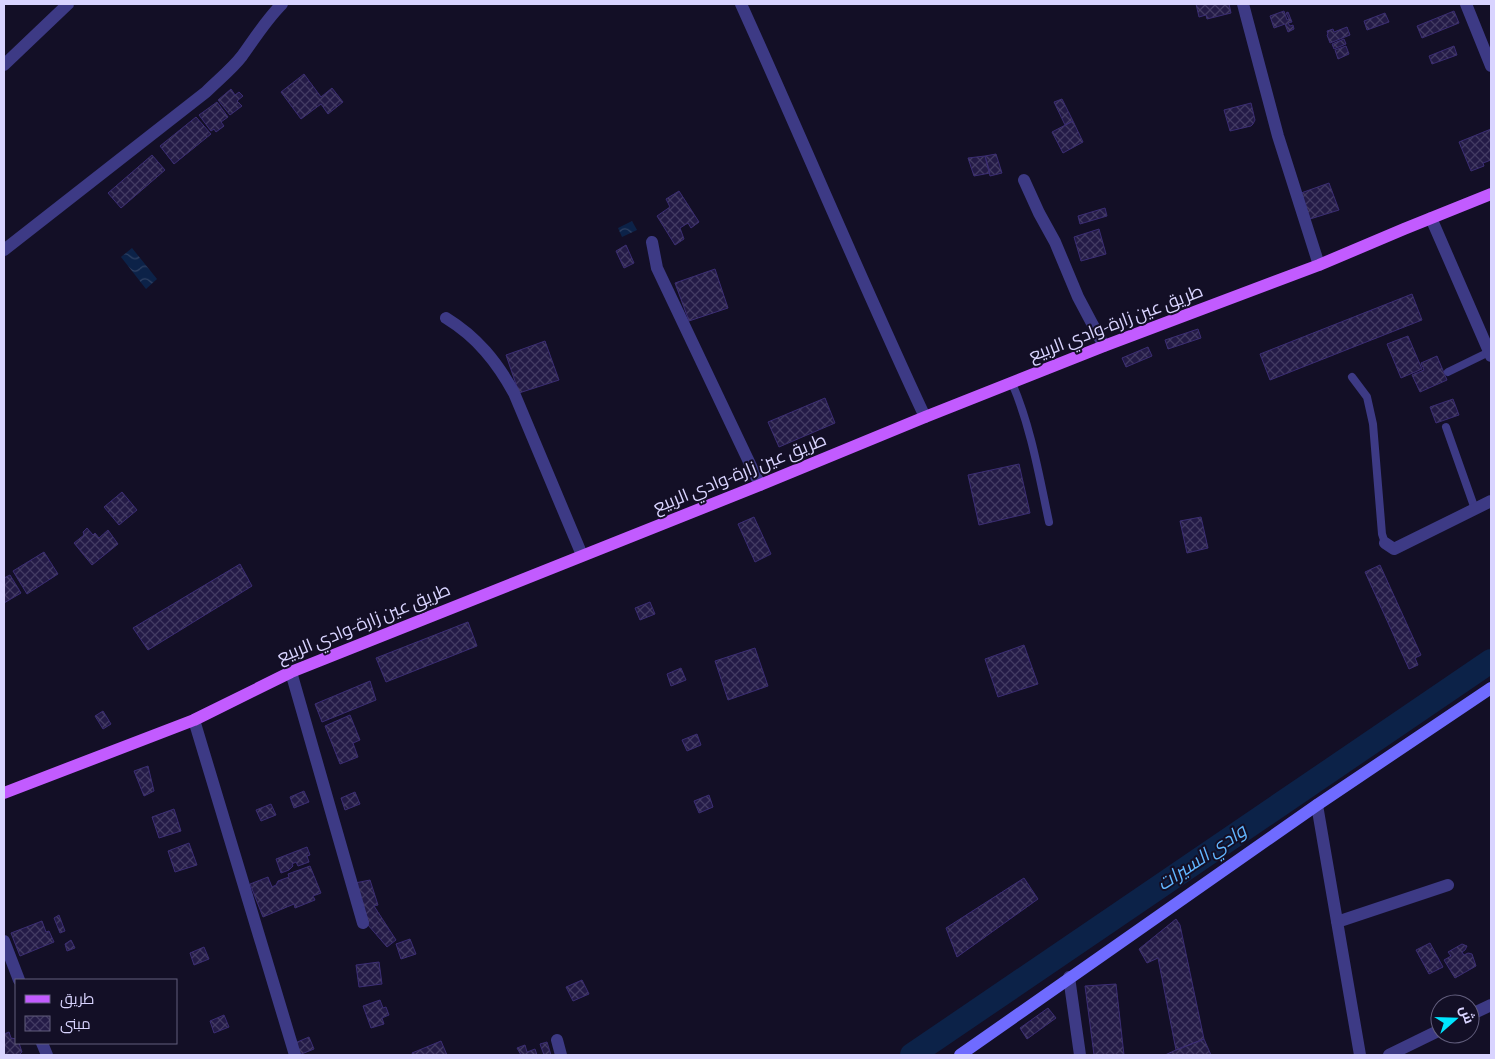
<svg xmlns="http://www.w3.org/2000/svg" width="1495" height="1059" font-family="'Alegreya Sans',Cairo,sans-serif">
<defs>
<pattern id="water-waves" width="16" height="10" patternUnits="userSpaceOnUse" patternTransform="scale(1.25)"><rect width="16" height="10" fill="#0c2248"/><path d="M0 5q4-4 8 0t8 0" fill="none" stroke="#2f4163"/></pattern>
<pattern id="building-cross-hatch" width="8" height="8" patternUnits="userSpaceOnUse" patternTransform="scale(1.25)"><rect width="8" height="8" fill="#241b47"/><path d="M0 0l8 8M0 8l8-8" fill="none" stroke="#433b63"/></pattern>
</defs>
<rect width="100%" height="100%" fill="#130f26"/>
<path fill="url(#water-waves)" d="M632,221l5,9 -15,7 -4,-9z
M132,248l25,31 -11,10 -25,-32z"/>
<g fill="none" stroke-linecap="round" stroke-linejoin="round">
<path stroke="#0c2248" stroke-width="24" d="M912,1055l579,-394"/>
</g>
<path fill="url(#building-cross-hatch)" stroke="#3b2d73" d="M1196,4h33l2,9 -24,6 -1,-4 -7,2z
M1284,11l3,9 2,-1 -3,-6 2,-1 4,10 -4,1 2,3 3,-1 1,4 -6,3 -3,-8 -11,4 -4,-12z
M1454,11l5,12 -37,15 -5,-12z
M1385,13l4,9 -22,8 -3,-9z
M1347,27l3,8 -20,8 -3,-8 1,-1 -1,-3 6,-2 1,3z
M1344,39l2,5 -12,5 -2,-5z
M1346,46l3,8 -11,5 -3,-9z
M1454,46l3,9 -25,9 -3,-8z
M304,74l17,23 11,-9 11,14 -15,12 -7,-10 -20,15 -20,-27z
M231,89l4,6 4,-3 4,4 -6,5 5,5 -12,9 -12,-15z
M1062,99l11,22 -8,4 -11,-23z
M217,102l11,15 -7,5 3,4 -8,6 -2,-3 -3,2 -12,-16z
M1251,103l4,17 -2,4 -2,2 -21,5 -6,-21z
M196,117l15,17 -37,30 -14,-18z
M1073,121l10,21 -20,11 -11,-21z
M1491,129v31l-8,3 1,3 -13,5 -12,-29z
M996,154l6,19 -12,3 -5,-20z
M152,155l13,15 -44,38 -13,-15z
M985,156l5,17 -16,3 -6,-18z
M1329,183l10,27 -29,9 -9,-26z
M679,191l20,31 -8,6 -3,-5 -8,5 4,11 -9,6 -18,-29 13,-9 -4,-8z
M1105,208l2,8 -27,8 -2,-8z
M1099,229l7,25 -25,7 -7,-24z
M626,245l8,18 -10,5 -8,-17z
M715,269l13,39 -39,13 -14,-38z
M1412,294l10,26 -152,60 -10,-26z
M1198,329l3,9 -33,11 -3,-9z
M1408,336l14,33 -21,9 -14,-34z
M545,341l14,39 -40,13 -13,-38z
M1148,347l4,9 -26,11 -4,-9z
M1437,356l10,24 -27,12 -8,-17 12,-5 -3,-7z
M825,398l10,25 -56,24 -11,-25z
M1453,399l6,16 -23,8 -6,-16z
M1019,464l11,49 -51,12 -11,-50z
M122,492l15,18 -18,15 -15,-18z
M754,517l17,37 -16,8 -17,-38z
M1201,517l7,31 -21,5 -7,-32z
M87,528l6,7 2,-2 4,5 9,-8 10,14 -26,21 -18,-22 10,-8 -1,-3z
M44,552l14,22 -31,20 -14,-23z
M240,564l12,22 -104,64 -15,-22z
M1380,565l41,90 -6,3 3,7 -9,4 -44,-97z
M10,575l11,18 -17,10v-25z
M650,602l5,12 -15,6 -5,-12z
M468,622l9,24 -91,36 -10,-24z
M1024,645l14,39 -40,13 -13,-38z
M755,648l13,38 -40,14 -13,-39z
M681,668l5,12 -15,6 -4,-12z
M370,681l6,19 -54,22 -7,-18z
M103,711l8,13 -8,5 -8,-13z
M350,715l10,25 -7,3 5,14 -18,7 -15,-38z
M697,734l4,11 -14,6 -5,-11z
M148,766l6,25 -10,5 -10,-25z
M304,791l5,11 -15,6 -4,-11z
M355,792l5,12 -15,6 -4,-12z
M709,795l4,12 -14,6 -5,-12z
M271,804l5,11 -15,6 -5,-11z
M174,809l7,22 -22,7 -7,-21z
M189,843l8,22 -22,7 -7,-21z
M307,847l3,8 -3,1 2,6 -11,4 -2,-4 -4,2 1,2 -4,4 -8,3 -5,-14z
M310,866l11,27 -8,3 2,4 -20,8 -1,-4 -31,13 -13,-33 18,-7 4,10 4,-2 2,-4 11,-4 -1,-3z
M1024,878l14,21 -81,58 -11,-29z
M370,880l8,25 -4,1 22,34 -9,7 -19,-22 -13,-42z
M59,915l6,16 -5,2 -6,-15z
M1176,919l4,6 24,114 -28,11 -18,-92 -11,5 -8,-14z
M42,921l4,11 3,-1 5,11 -34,14 -9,-23z
M410,939l6,15 -15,5 -5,-15z
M71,940l4,8 -8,3 -2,-7z
M1430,943l13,24 -14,7 -13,-24z
M1462,944l5,2 -2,4 -3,2 2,3 4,-2 4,1 4,12 -21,12 -11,-18 7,-4 -3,-4z
M204,947l5,12 -15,6 -4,-12z
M379,962l3,22 -23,3 -3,-22z
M582,980l7,14 -16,7 -7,-14z
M1116,984l8,71h-30l-9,-69z
M380,1000l3,8 3,-1 3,8 -7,3 2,6 -13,4 -8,-22z
M1048,1008l8,10 -29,21 -7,-11z
M224,1015l5,12 -15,6 -4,-12z
M9,1032l2,6 5,1v4h3l3,9 -3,3h-15v-21z
M309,1037l5,12 -15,6 -4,-12z
M1204,1039l7,16h-46l11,-5z
M441,1041l6,14h-34l-1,-2z
M547,1042l4,13h-7l-4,-11z
M525,1045l2,7 8,-3 2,6h-16l-4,-7z"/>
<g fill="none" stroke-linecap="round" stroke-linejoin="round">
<path stroke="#3d3a85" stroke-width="8" d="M1448,372l41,-20
M1352,377l15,20 6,27 9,110 3,9
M1012,383c19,44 27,92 37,139
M1446,427l29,82"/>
<path stroke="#3d3a85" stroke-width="12" d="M741,4c62,137 120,276 184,413
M1243,4l35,132 41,129
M1466,4l25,62
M4,65l64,-61
M1024,180l15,33 16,29 23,55 26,49
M1431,218l60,138
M652,242l5,26 103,217
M4,250l202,-158c12,-12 26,-23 36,-36 13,-18 24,-36 40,-52
M446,318c31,19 51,44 68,75l68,162
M1385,543l9,6 97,-48
M291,672l72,251
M194,720l101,335
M1317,805l43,250
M1337,922l111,-37
M4,941l15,39
M1069,977l11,78
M1470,1015l21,-10
M557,1040l4,15
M42,1043l5,12
M1389,1055l51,-25"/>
<path stroke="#6f6bff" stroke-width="12" d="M960,1055l357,-250 174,-117"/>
<path stroke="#c25bff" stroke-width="12" d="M4,793l190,-73 97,-48 469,-187 165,-68 179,-71 215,-81 85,-36 87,-35"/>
</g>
<g text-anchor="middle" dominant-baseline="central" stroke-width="4" stroke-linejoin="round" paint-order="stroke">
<g font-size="18" fill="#d9d4ff" stroke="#130f26">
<text transform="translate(1116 324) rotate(-21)">طريق عين زارة-وادي الربيع</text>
<text transform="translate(740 474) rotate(-22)">طريق عين زارة-وادي الربيع</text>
<text transform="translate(364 624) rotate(-22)">طريق عين زارة-وادي الربيع</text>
</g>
<g font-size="19" font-style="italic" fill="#62b6ff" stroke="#130f26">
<text transform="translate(1202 858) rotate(-34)">وادي السيرات</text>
</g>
</g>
<rect width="1495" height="1059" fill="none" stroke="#d9d4ff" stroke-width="10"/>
<rect x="15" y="979" width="162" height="65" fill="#130f26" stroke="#625e7d"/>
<rect x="25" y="995" width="25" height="8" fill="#c25bff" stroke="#625e7d"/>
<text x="60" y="1004" font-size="15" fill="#d9d4ff">طريق</text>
<rect x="25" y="1016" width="25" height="15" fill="url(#building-cross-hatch)" stroke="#625e7d"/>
<text x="60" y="1029" font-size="15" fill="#d9d4ff">مبنى</text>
<g transform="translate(1455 1019) rotate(70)"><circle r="24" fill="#130f26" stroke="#625e7d"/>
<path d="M0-4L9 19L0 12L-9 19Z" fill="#00e5ff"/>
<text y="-8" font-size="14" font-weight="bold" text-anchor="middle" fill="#d9d4ff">ش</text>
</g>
</svg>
